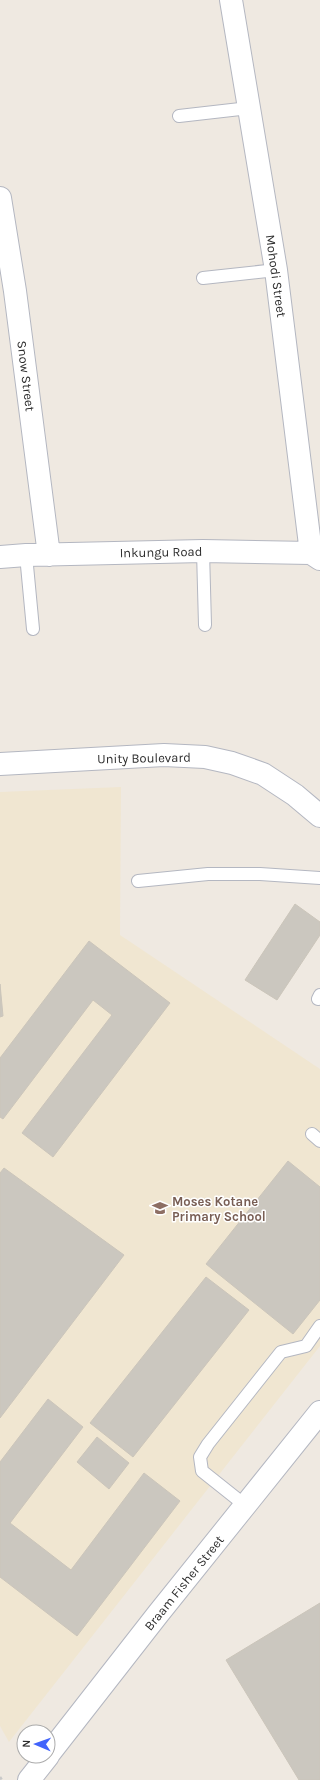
<svg xmlns="http://www.w3.org/2000/svg" width="320" height="1780" font-family="Karla,sans-serif">
<rect width="100%" height="100%" fill="#efe9e1"/>
<path fill="#f0e6d1" d="M121,787l-1,148 200,134v277l-311,396 -9,-16v-934z"/>
<path fill="#cbc7bf" stroke="#cbc5ba" d="M295,904l25,18v13l-43,65 -32,-20z
M89,941l81,62 -117,154 -31,-24 90,-118 -19,-15 -90,119 -3,-2v-59z
M0,984l3,32 -3,1z
M288,1161l32,26v113l-27,34 -87,-70z
M4,1168l120,87 -124,163v-245z
M206,1277l43,33 -116,147 -43,-34z
M48,1399l35,28 -73,96 61,47 73,-97 36,28 -103,135 -77,-59v-115z
M97,1437l32,26 -20,26 -32,-27z
M320,1603v177h-21l-73,-120z"/>
<g fill="none" stroke-linecap="round" stroke-linejoin="round">
<defs>
<path id="service" d="M179,116l70,-8
M203,278l73,-8
M203,551l2,74
M26,555l7,74
M138,881l70,-7h52l60,4
M318,999l2,-4
M312,1134l8,7
M246,1506l-44,-35 -2,-14 8,-13 73,-92 25,-6 14,-20"/>
<path id="minor" d="M231,0l45,270 35,283
M0,198l15,93 34,264
M0,557l26,-2 177,-4 108,2 9,6"/>
<path id="tertiary" d="M0,764l164,-9 41,2 27,6 31,11 32,21 25,21
M48,1755l110,-141 162,-202
M29,1780l19,-24"/>
</defs>
<use href="#service" stroke="#b4b7c1" stroke-width="14"/>
<use href="#minor" stroke="#b4b7c1" stroke-width="24"/>
<use href="#tertiary" stroke="#b4b7c1" stroke-width="24"/>
<path stroke="#c9c9c9" stroke-width="2.5" stroke-dasharray="3 2" stroke-linecap="butt" d="M0,1777l2,3"/>
<use href="#service" stroke="#fff" stroke-width="12"/>
<use href="#minor" stroke="#fff" stroke-width="22"/>
<use href="#tertiary" stroke="#fff" stroke-width="22"/>
</g>
<defs>
<symbol id="school-bare" viewBox="-9 -9 18 18"><path d="M0-5L7-2L0 1L-7-2ZM-4 1L0 2.5L4 1V4Q0 6-4 4Z" fill="#8d6e63" stroke="#fff" stroke-width="2.5" paint-order="stroke"/></symbol>
</defs>
<g fill-rule="evenodd">
<use href="#school-bare" x="149" y="1197" width="22" height="22"/>
</g>
<g text-anchor="middle" dominant-baseline="central" stroke-width="3" stroke-linejoin="round" paint-order="stroke">
<g font-size="13" fill="#2e2e2e" stroke="#fff">
<text transform="translate(276 276) rotate(82)">Mohodi Street</text>
<text transform="translate(26 376) rotate(83)">Snow Street</text>
<text transform="translate(161 552) rotate(-1)">Inkungu Road</text>
<text transform="translate(144 758) rotate(-1)">Unity Boulevard</text>
<text transform="translate(184 1583) rotate(-51)">Braam Fisher Street</text>
</g>
<g font-size="13" font-weight="bold" fill="#785e54" stroke="#fff" text-anchor="start">
<text x="172" y="1201">Moses Kotane<tspan x="172" dy="15">Primary School</tspan></text>
</g>
</g>
<g transform="translate(36 1744) rotate(272)"><circle r="19" fill="#ffffff" stroke="#ababab"/>
<path d="M0-3L7 15L0 10L-7 15Z" fill="#4264fb"/>
<text y="-6" font-size="11" font-weight="bold" text-anchor="middle" fill="#2e2e2e">N</text>
</g>
</svg>
